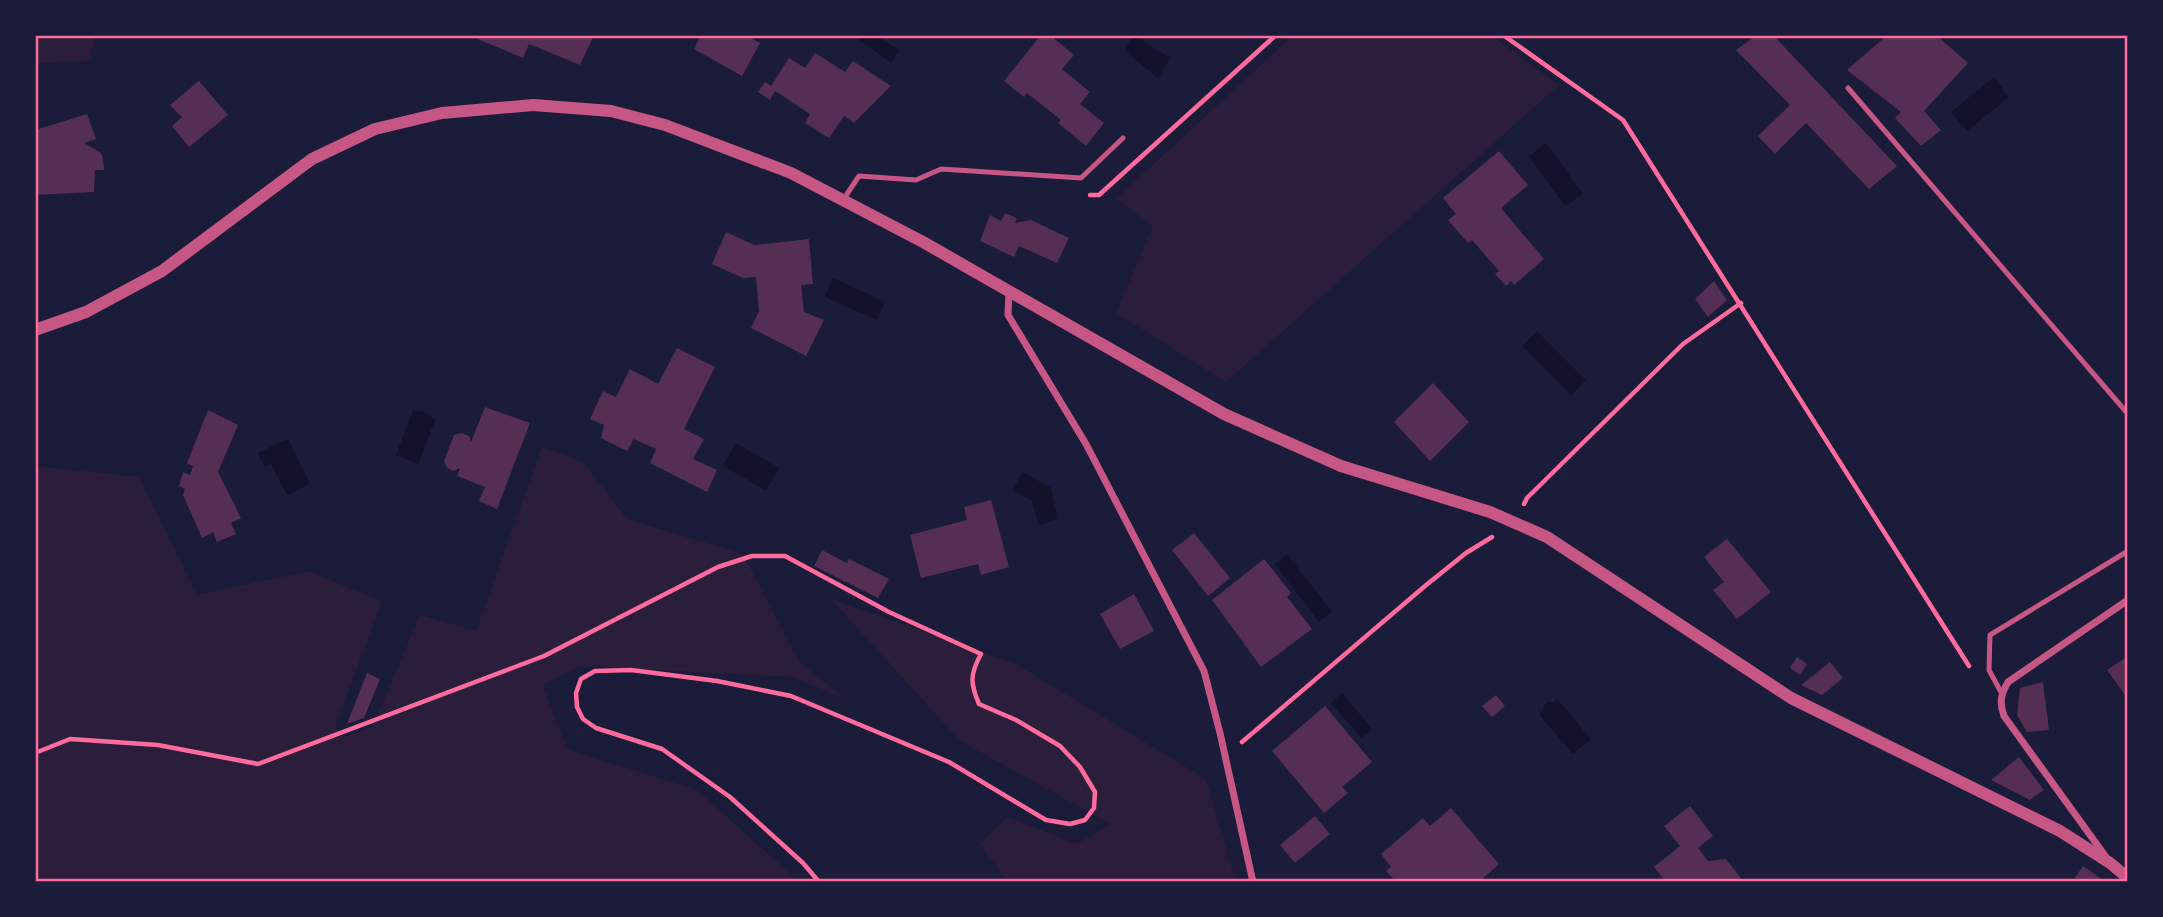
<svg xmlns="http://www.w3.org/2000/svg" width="2163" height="917" font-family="'Titillium Web',sans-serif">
<rect width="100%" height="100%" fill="#1b1b3a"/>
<path fill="#2a1e3b" d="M35,35h60l-6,26 -54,2z
M1293,35h197l69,50 -333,297 -110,-69 37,-87 -37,-27z
M542,447l41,15 44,57 116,35 55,106 47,39 -53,-22 -212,-11 -37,19 24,64 130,41 90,81 7,11h-759v-416l104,11 58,118 111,-24 74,30 -47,125 10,11 28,-11 47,-111 56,16z
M831,599l185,65 190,115 30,103h-229l-27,-39 28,-26 69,27 33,-20 -150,-83z"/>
<path fill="#12122b" d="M852,35h24l23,15 -8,13z
M1132,35h8l5,8 25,15 -12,20 -33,-27z
M1994,77l15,20 -42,34 -16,-19z
M1546,143l37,51 -18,12 -36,-50z
M833,278l52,24 -8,18 -52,-23z
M1537,331l49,49 -15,15 -49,-49z
M413,411l11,1 11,8 -17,44 -22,-9z
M288,439l22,45 -23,11 -16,-31 -7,2 -6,-13z
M736,443l43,25 -13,22 -43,-24z
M1023,472l28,16 7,31 -19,6 -7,-24 -20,-11z
M1287,554l45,58 -13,10 -44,-58z
M1342,693l30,36 -11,9 -30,-35z
M1557,699l34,40 -18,15 -34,-40 5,-4 -1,-3 4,-5h7z"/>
<path fill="#542f53" d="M468,35h126l-14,30 -51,-21 -6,14z
M701,35h44l15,8 -18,33 -48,-27z
M1041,35h9l24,20 -12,14 28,23 -10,12 24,19 -18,23 -28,-23 3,-3 -34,-27 -3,4 -20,-16z
M1757,35h16l124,131 -28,23 -63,-66 -31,31 -17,-18 32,-31 -54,-55z
M1881,35h55l32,28 -44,48 17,19 -20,16 -26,-28 6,-6 -54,-42 38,-33z
M815,53l30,19 8,-11 38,25 -37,37 -10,-7 -15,22 -24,-15 5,-9 -35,-23 -5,9 -12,-8 7,-10 6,4 18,-28 16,10z
M199,81l29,34 -39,32 -17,-21 10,-9 -12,-12z
M87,114l9,25 -12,4 17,10 2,5 1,12h-9l-1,22 -59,3v-65z
M1499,151l29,34 -27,23 43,51 -30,26 -3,-4 -5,5 -11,-12 4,-3 -27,-31 -4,3 -20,-23 8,-6 -13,-16z
M1005,213l12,5 -2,5 16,-3 38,18 -12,25 -38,-17 -5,11 -34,-16 10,-26 11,6z
M726,232l28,13 55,-6 4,45 -12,1 3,27 20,8 -18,36 -55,-28 8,-17 -3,-34 -13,1 -31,-14z
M1714,281l13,19 -19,17 -13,-18z
M677,348l38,19 -31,62 20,10 -11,20 24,11 -10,22 -57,-29 6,-14 -22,-10 -7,12 -26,-13 3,-13 -14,-6 13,-28 13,6 14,-28 28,15z
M1433,383l36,39 -39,39 -36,-39z
M485,407l45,16 -33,86 -18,-8 6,-14 -28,-11 3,-8 -6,3 -7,-3 -3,-7 10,-26 7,-2 8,3 2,6z
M208,410l30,15 -20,47 23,46 -10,5 5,11 -19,8 -4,-10 -11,6 -19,-43 2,-6 -6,-3 4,-14 7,3 3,-9 -6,-3z
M991,500l18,67 -28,8 -3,-11 -57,14 -11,-43 57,-15 -3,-13z
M1194,533l36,45 -22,18 -36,-46z
M1727,539l44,53 -34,27 -24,-29 11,-8 -20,-25z
M822,550l25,13 2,-4 40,20 -11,19 -64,-32z
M1264,559l27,34 -4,4 25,32 -51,38 -49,-67z
M1134,594l20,37 -34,18 -20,-35z
M2128,656v43l-21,-29z
M1797,657l10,7 -7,11 -10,-7z
M1830,662l13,16 -21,17 -21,-10z
M367,673l13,6 -16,39 -17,6z
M2043,682l6,48 -22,2 -10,-17 3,-27z
M1496,695l9,11 -13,11 -10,-11z
M1325,706l47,56 -30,25 6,6 -24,20 -52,-62z
M2019,757l25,33 -14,10 -39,-20z
M1690,806l23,30 -15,12 10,13 18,-2 18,23h-78l-12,-15 26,-21 -16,-20z
M1451,808l48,56 -20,18h-83l-10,-11 5,-4 -10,-13 42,-36 7,8z
M1315,816l15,18 -35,29 -15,-18z
M2083,866l23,16h-34z"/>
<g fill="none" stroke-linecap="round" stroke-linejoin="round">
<path stroke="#ff6b9d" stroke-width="4.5" d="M1503,35l120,85 346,546
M1090,195h9l177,-160
M1524,504l3,-6 156,-154 58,-41
M1242,742l183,-156 41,-33 26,-16
M35,753l35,-14 88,6 100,19 286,-108 174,-89 34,-11h33l104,56 92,42c-11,20 -11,29 -2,50l37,16 44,26 20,21 15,25 -1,16 -9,12 -15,4 -24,-4 -97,-58 -158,-66 -74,-15 -86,-11 -36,1 -14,8 -5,14 1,14 6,12 13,9 66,21 68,48 73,66 16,19"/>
<path stroke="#c65784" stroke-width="5" d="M1848,88l280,326
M843,200l16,-24 57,4 25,-11 140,9 42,-40
M2002,694l-13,-24 1,-35 138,-84"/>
<path stroke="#c65784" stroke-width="7" d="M1009,291l-1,24 78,129 118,227 16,62 33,149
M2106,857l-102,-141c-5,-14 -3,-22 4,-34l120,-82"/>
<path stroke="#c65784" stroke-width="12" d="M35,330l51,-18 76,-41 150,-112 63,-30 67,-16 91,-8 78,6 54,14 126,48 132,69 301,172 117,52 149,46 57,25 244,161 269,133 50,32 18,15"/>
</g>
<rect width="2163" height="917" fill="none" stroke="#1b1b3a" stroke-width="74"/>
<rect x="37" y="37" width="2089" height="843" fill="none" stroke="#ff6b9d" stroke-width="2.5"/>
</svg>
